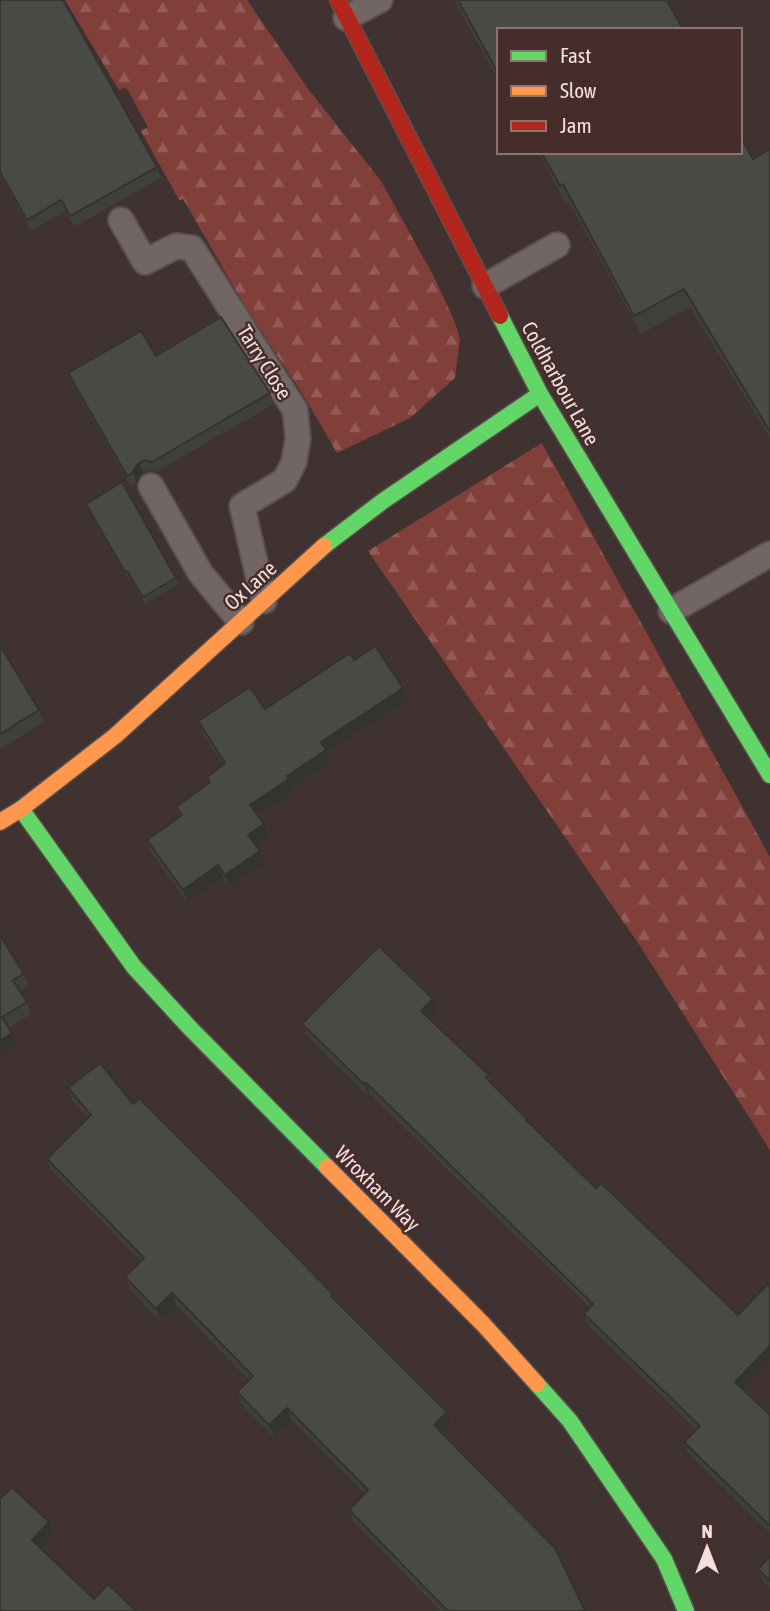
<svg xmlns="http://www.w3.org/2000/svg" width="770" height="1611" font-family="'Asap Condensed',sans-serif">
<defs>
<pattern id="forest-firs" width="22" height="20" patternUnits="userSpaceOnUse" patternTransform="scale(1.75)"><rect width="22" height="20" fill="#813f3a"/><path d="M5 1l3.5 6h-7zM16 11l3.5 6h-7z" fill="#935a56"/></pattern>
</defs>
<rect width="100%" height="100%" fill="#403230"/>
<path fill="url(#forest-firs)" d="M65,0h182l62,90 72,91 53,96 20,43 6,19 -5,39 -45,40 -73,35 -35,-60 -57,-87 -62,-107 -4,1 -38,-69 7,-4 -22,-40 -7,3z
M542,443l228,414v293l-130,-204 -272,-395z"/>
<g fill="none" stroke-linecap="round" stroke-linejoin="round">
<defs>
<path id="lane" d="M346,18l34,-18
M121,220l24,42 31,-16 16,2 103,162 3,28 -4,24 -9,18 -43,26 22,95
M485,286l72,-41
M151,486l50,88 40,48
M671,611l99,-57"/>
<path id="fast" d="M500,316l40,78 230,381
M324,546l59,-45 157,-107
M21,809l113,158 56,61 137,139
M537,1384l33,37 94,138 22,52"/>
<path id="slow" d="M0,822l21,-13 94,-73 209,-190
M327,1167l156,157 54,60"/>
<path id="jam" d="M338,0l162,316"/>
</defs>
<use href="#lane" stroke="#5b4f4e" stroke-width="28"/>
<use href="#fast" stroke="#5b4f4e" stroke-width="19"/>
<use href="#slow" stroke="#5b4f4e" stroke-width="19"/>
<use href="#jam" stroke="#5b4f4e" stroke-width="19"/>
<use href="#lane" stroke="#726665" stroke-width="24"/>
<use href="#fast" stroke="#63d668" stroke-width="16"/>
<use href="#slow" stroke="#ff974d" stroke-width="16"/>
<use href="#jam" stroke="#b3261e" stroke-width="16"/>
</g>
<path fill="#3f3f3b" d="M0,0l157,167 4,11 -87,49 -9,-16 -34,20 -31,-55z
M454,0h213l-168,30v51z
M770,149v289l-80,-131 -49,27 -72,-132 -3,2 -28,-52h202l13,7z
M156,356l114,37 4,11 -118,68 -6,-1 -7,2 -4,5 -2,6 -6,3 -59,-103 -4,-11z
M86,504l90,74 2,6 -33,20 -15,-26 -2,1 -40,-68z
M0,645l39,65 5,12 -44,27z
M354,660l53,40 -80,52 4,10 -39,25 2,4 -37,24 11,21 -13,9 5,6 4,12 -35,24 -6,-10 -36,25 -36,-50 -4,-12 33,-24 -4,-9 33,-24 -2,-6 16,-12 -21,-32 -4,-12 67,-12z
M0,935l24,39 4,12 -8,5 7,11 4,12 -22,14 8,17 -17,11z
M433,999l4,11 -8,8 60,57 3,10 35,34 1,3 68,66 142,127 32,-29v75l-27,28 27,26v118l-82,-80 -4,-11 12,-12 -108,-105 -4,-11 6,-6 -220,-214 -2,2 -61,-61 -5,-11z
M68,1088l65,16 200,190 2,6 116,124 -9,9 143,178h-144l-88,-90 -4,-11 16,-16 -74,-75 -17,18 -33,-33 -4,-12 12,-12 -73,-75 -15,16 -32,-32 -4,-12 16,-16 -90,-91 -4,-11 41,-41 -16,-18z
M770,1556v32l-8,-8 -4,-11z"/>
<path fill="#333330" d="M139,463l4,10 -4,5 -2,6 -4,-11 2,-6z
M403,688l4,12 -80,52 4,10 -39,25 2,4 -39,26 -5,-12 37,-29 34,-34z
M264,824l4,12 -15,11 -5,-12z
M260,851l4,12 -35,24 -4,-12z
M218,865l5,12 -36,25 -4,-12z
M433,999l4,11 -11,12 -5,-11z
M12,1033l5,12 -17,11v-15z
M366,1083l4,11 -2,2 -4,-12z
M172,1293l4,12 -15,16 -5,-12z
M770,1346v15l-31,32 -4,-11z
M287,1408l4,11 -17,18 -5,-12z
M447,1412l4,12 -13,13 -4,-12z
M49,1522l4,12 -16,17 -5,-11z"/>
<path fill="#494945" stroke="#333330" stroke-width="2" d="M0,0h63l94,167 -87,49 -9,-16 -34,20 -27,-48z
M458,0h209l16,30h-184v45z
M740,136l13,23 17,-10v280l-1,1 -85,-141 -50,27 -71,-132 -3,2 -19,-34h199z
M221,317l49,76 -118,69 -6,-2 -7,3 -4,4 -2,6 -6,3 -59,-103 73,-42 15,25z
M122,482l54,96 -33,19 -16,-26 -2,1 -39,-68z
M0,645l39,65 -39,24z
M375,646l28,42 -82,54 5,8 -39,26 2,3 -39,26 14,19 -16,11 12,16 -35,24 -7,-10 -35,25 -36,-50 35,-25 -6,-8 34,-25 -3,-5 18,-14 -27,-42 52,-34 15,22 85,-56 4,7z
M0,935l24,39 -11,6 14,22 -25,15 10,16 -12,8z
M379,946l54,53 -12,12 68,64 -3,3 41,41 -1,1 70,68 5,-5 137,132 30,-31 2,2v60l-35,36 35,33v111l-86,-84 16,-16 -116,-112 9,-10 -227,-221 -2,1 -62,-60z
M100,1063l33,41 6,-6 105,105 89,91 -2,2 116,116 -13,13 121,123 30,63h-137l-99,-101 19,-20 -81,-82 -18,17 -32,-33 16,-16 -81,-83 -16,16 -31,-32 19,-19 -97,-99 44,-44 -23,-27z
M12,1487l37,35 -17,18 62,59 14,-15 28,27h-136v-112z
M770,1556v25l-12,-12z"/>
<g text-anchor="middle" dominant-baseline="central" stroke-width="5" stroke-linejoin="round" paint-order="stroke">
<g font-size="21" fill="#f1e0de" stroke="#462d2a">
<text transform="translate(265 362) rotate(58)">Tarry Close</text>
<text transform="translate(561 383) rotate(61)">Coldharbour Lane</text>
<text transform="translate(250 585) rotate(-42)">Ox Lane</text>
<text transform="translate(378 1188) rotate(45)">Wroxham Way</text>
</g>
</g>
<rect x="497" y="28" width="245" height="126" fill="#462d2a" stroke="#8a7572" stroke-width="2"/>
<rect x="511" y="51" width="35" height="10" fill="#63d668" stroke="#8a7572" stroke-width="2"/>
<text x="560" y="63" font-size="21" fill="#f1e0de">Fast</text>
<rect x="511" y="86" width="35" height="10" fill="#ff974d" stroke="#8a7572" stroke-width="2"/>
<text x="560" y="98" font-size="21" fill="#f1e0de">Slow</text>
<rect x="511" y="121" width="35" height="10" fill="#b3261e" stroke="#8a7572" stroke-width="2"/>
<text x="560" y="133" font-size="21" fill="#f1e0de">Jam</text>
<g transform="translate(707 1548)" stroke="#462d2a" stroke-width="5" paint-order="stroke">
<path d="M0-5L12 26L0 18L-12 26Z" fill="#f1e0de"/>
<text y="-10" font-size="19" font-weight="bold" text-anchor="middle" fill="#f1e0de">N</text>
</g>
</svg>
